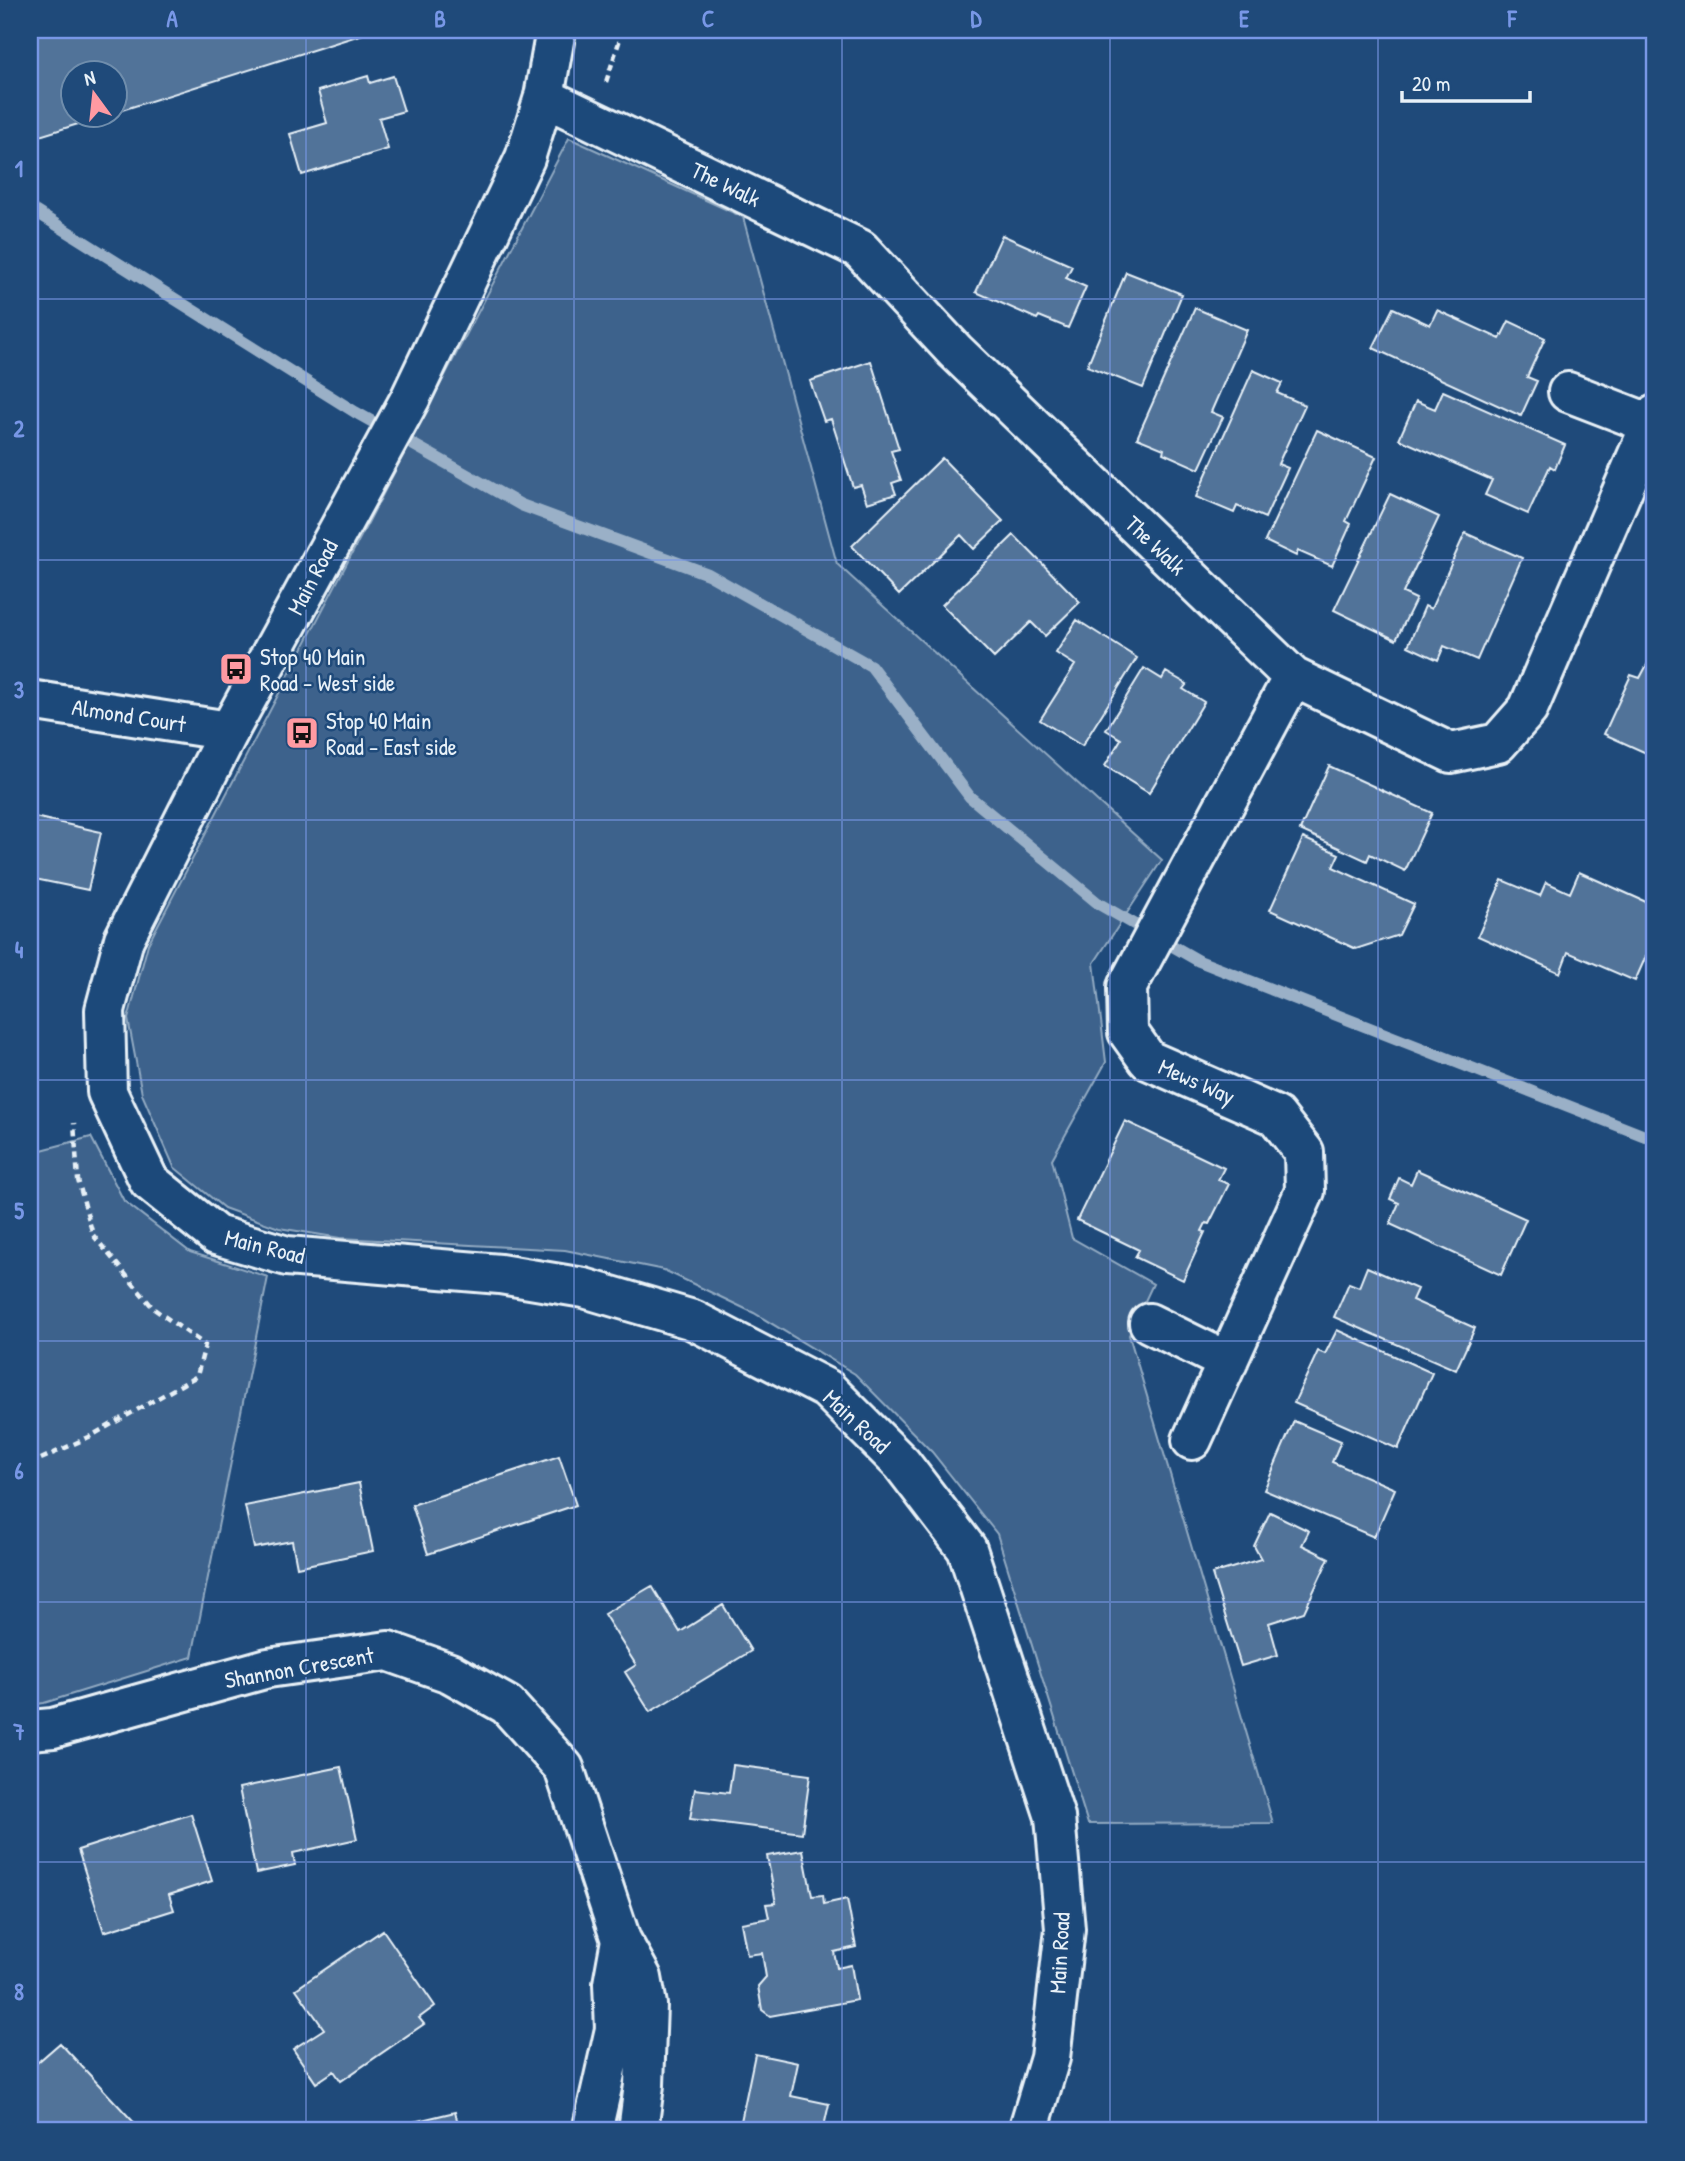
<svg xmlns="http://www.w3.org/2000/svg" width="1685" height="2161" font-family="'Patrick Hand',sans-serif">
<rect width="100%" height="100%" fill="#1f4a7a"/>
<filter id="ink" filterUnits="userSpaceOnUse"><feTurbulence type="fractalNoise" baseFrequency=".0143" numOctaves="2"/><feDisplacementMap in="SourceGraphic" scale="14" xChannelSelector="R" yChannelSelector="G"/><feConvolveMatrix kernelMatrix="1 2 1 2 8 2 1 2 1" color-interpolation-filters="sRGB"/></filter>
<g filter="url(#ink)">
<path fill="#3c628c" stroke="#92aac2" stroke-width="2" d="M569,138l174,79 94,347 325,296 -68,103 12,99 -54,97 20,79 81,46 -24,51 144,488 -185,1 -91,-290 -65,-82 -77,-78 -101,-61 -90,-43 -99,-20 -225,-12 -61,-10 -55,-20 -50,-41 -32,-73 -14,-75 20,-75z
M91,1137l33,64 66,51 78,25 -76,380 -148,46 -14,2v-552z"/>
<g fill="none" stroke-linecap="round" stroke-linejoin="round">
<path stroke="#9ab0c7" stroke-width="12" d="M30,208l325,204 166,93 187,69 163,92 99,131 129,107 100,57 456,179"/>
</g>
<path fill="#517399" stroke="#e8f1f8" stroke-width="2" d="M30,30h346l-260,82v-38h-42v42h30l-74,23z
M368,76l2,7 23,-7 11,35 -25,7 9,31 -86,26 -12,-41 37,-11 -9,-32z
M1002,235l70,31 -6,12 20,9 -18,41 -29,-12 -2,3 -61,-27z
M1126,272l56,22 -39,94 -56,-22z
M1195,308l52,22 -36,82 12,5 -24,52 -36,-16 1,-4 -27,-11z
M1393,308l37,17 7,-15 63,29 9,-18 36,17 -18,39 10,4 -16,35 -148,-68z
M871,361l28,88 -8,2 10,29 -9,3 4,11 -29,9 -6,-18 -8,2 -22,-68 -7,2 -14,-40z
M1253,370l29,13 -5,10 28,12 -27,59 10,4 -23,50 -28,-12 -3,7 -38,-16z
M1443,391l122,54 -10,24 -5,-3 -22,48 -43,-19 7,-15 -93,-41 17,-38 19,8z
M1317,430l59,27 -30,64 5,3 -19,42 -34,-15 -2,5 -31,-15z
M942,458l61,63 -29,28 -13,-14 -62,60 -47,-49z
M1390,494l49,23 -36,76 13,6 -20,41 -62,-30z
M1465,533l57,25 -45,102 -33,-14 -6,14 -30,-14 17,-40 6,3z
M1014,535l66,67 -35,34 -14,-14 -37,36 -52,-53z
M1077,620l60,38 -55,88 -42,-26 35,-55 -19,-12z
M1648,663l7,3v91l-51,-23 27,-59 9,3z
M1144,668l18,11 4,-7 21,12 -4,5 21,13 -55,91 -44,-27 16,-27 -15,-9z
M1329,766l103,47 -27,58 -35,-17 -3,7 -67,-31z
M30,816l71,16 -13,58 -58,-12z
M1303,838l36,16 -6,13 81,37 -15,31 -43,14 -86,-39z
M1579,872l76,34v30l-20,45 -67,-29 -8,21 -82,-37 24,-56 38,16 6,-14 24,11z
M1125,1121l99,47 -6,12 11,4 -20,40 -3,-1 -4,8 3,1 -22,48 -48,-23 4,-7 -62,-30z
M1417,1170l109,49 -25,56 -111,-51 9,-21 -9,-4 9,-21 12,6z
M1367,1267l50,22 -5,11 63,28 -19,42 -122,-53 15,-34 10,4z
M1337,1330l95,43 -34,76 -104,-46 24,-52 7,3z
M1294,1421l47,20 -9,21 63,27 -21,48 -110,-47z
M559,1456l17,49 -148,49 -16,-49z
M359,1483l14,68 -76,16 -5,-26 -38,7 -9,-42z
M1270,1512l39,19 -7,14 27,13 -25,54 -35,11 9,32 -37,11 -29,-92 49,-15 -7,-13z
M652,1586l28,46 43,-27 28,46 -101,61 -25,-40 11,-7 -32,-51z
M733,1765l77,10 -8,58 -112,-14 5,-30 34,4z
M341,1767l16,72 -64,14 2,12 -39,8 -17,-85z
M191,1814l21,67 -43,14 5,15 -70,22 -26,-82z
M803,1850l9,46 11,-1 1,9 23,-5 9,48 -22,5 3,16 14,-3 6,35 -87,16 -8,-6 -4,-24 8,-9 -4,-24 -15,2 -6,-32 28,-5 -3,-14 10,-1 -9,-47z
M383,1930l52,76 -16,12 5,6 -83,57 -7,-10 -18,12 -23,-34 31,-20 -28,-40z
M60,2043l82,88h-112v-62z
M755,2054l43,9 -7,33 38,8 -6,27h-84z
M455,2112l5,19h-49l-2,-8z"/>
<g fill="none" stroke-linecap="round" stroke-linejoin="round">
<defs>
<path id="street" d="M544,97l316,152 95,102 338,326 158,76 47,-10 30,-34 127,-294
M1568,392l83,32
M30,700l199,31
M1149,1323l79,39
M1192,1440l113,-249 -1,-39 -28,-36 -128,-56 -20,-28 -1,-45 166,-310
M30,1730l23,-2 215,-60 120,-17 62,22 57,32 57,63 57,172 21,38 5,27 -3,80 -6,46
M592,2131l23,-102 -2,-45 8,-44"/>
<path id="secondary" d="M556,30l-12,67 -19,61 -115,241 -181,332 -105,208 -19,71 2,82 42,89 67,54 71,21 213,18 84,14 109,32 134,69 75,75 65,85 88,268 10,112 -15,129 -22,73"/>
</defs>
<use href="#street" stroke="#e8f1f8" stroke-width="44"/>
<use href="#secondary" stroke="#e8f1f8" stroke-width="44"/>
<path stroke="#e8f1f8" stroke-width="4.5" stroke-dasharray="7 5" stroke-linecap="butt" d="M606,82l17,-52
M30,1464l59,-27 108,-61 8,-31 -51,-36 -61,-74 -15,-55 -4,-57"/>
<use href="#street" stroke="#1f4a7a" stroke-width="38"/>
<use href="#secondary" stroke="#1f4a7a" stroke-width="38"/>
</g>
</g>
<path fill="none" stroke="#7897e6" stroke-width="2" stroke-opacity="0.55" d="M306,30v2101M574,30v2101M842,30v2101M1110,30v2101M1378,30v2101M30,299h1625M30,560h1625M30,820h1625M30,1080h1625M30,1341h1625M30,1602h1625M30,1862h1625"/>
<defs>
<symbol id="bus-square" viewBox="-11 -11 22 22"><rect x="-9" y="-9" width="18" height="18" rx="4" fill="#ff9aa2" stroke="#1f4a7a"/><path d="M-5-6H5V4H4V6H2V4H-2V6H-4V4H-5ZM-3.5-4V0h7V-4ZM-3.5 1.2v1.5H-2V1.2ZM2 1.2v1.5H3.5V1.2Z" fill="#111"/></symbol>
</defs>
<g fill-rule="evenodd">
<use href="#bus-square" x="217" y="650" width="38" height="38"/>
<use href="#bus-square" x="283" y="714" width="38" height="38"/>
</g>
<g text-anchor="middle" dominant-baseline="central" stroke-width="5" stroke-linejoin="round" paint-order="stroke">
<g font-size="23" fill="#e8f1f8" stroke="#1f4a7a">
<text transform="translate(726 184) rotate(26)">The Walk</text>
<text transform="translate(1156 545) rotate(44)">The Walk</text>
<text transform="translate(312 577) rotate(-62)">Main Road</text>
<text transform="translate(129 715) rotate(9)">Almond Court</text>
<text transform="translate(1197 1081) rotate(24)">Mews Way</text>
<text transform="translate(265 1246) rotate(14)">Main Road</text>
<text transform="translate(857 1421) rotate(43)">Main Road</text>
<text transform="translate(299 1667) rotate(-10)">Shannon Crescent</text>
<text transform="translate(1059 1953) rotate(-87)">Main Road</text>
</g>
<g font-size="23" fill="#e8f1f8" stroke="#1f4a7a" text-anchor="start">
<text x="260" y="656">Stop 40 Main<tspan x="260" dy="26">Road - West side</tspan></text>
<text x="326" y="720">Stop 40 Main<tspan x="326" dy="26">Road - East side</tspan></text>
</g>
</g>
<rect width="1685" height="2161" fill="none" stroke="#1f4a7a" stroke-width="77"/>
<g transform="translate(94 94) rotate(345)"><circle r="33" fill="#1f4a7a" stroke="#6f8dac" stroke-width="2"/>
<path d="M0-5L12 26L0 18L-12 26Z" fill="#ff9aa2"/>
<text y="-10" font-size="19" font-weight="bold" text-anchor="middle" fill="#e8f1f8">N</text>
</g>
<path d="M1402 91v10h128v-10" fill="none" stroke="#e8f1f8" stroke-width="3.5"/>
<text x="1412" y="91" font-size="21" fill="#e8f1f8" stroke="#1f4a7a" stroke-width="5" paint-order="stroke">20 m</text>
<rect x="38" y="38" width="1608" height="2084" fill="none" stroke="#7897e6" stroke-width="2.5"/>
<g font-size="23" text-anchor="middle" font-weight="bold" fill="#7897e6">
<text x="172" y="27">A</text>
<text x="440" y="27">B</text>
<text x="708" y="27">C</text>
<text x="976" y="27">D</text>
<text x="1244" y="27">E</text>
<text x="1512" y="27">F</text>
<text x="19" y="177">1</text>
<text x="19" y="437">2</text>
<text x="19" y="698">3</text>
<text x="19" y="958">4</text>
<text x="19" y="1219">5</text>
<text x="19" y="1479">6</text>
<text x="19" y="1740">7</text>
<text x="19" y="2000">8</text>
</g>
</svg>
